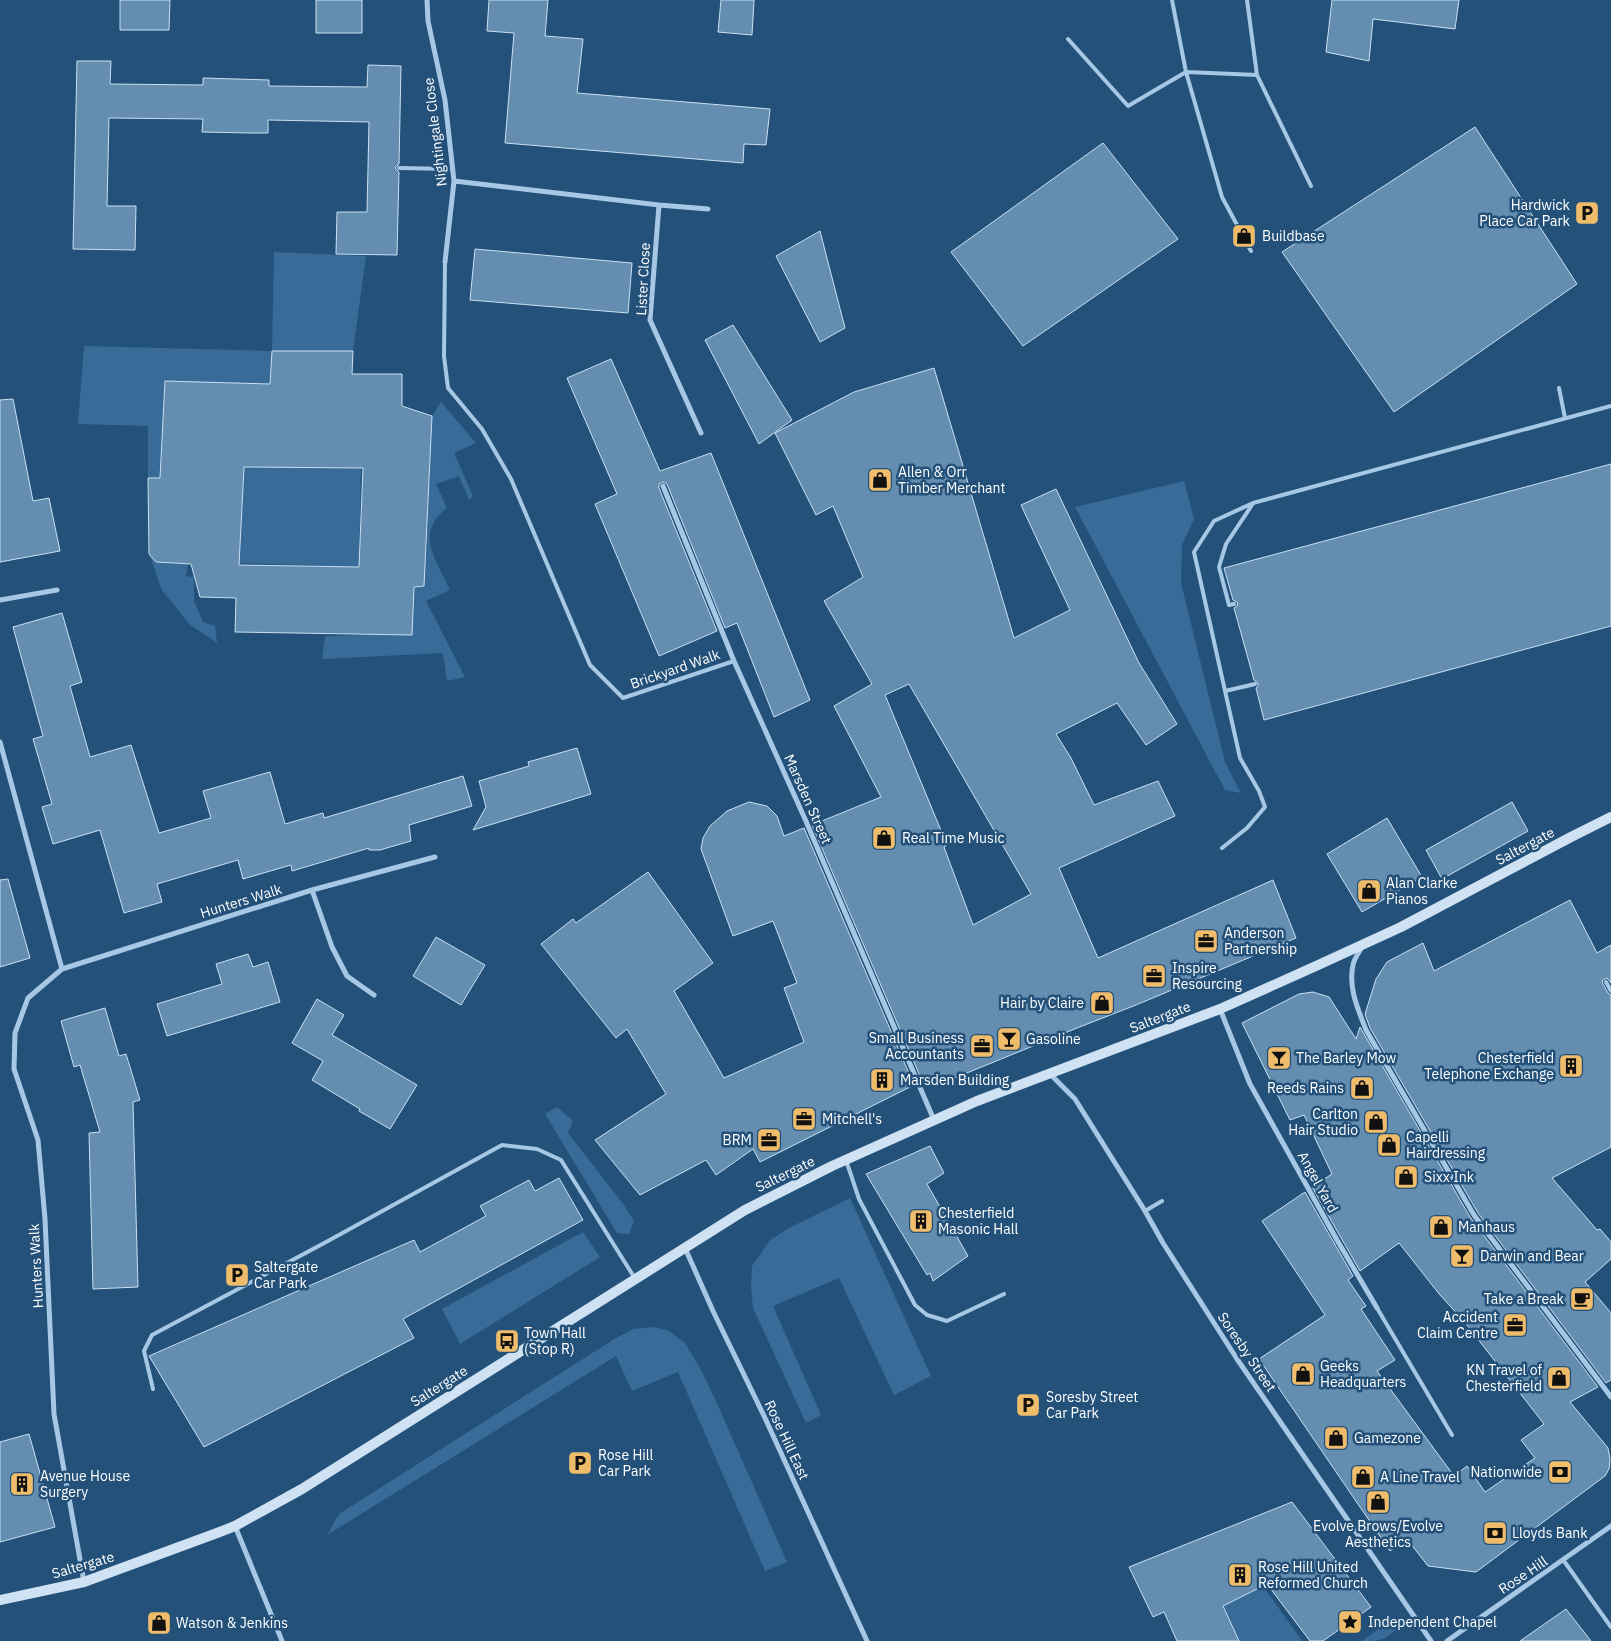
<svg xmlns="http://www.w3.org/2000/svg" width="1611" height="1641" font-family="'IBM Plex Sans',sans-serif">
<rect width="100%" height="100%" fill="#245179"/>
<path fill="#386b97" d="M274,252l92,4 -13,95h-81l-2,33 -105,-3 -5,97h-12v-52l-70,-2 6,-78 188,5z
M441,402l35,41 -22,10 19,43 -4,4 -10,-24 -23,8 11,24c-33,25 -11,52 3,82l-24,11 39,76 -18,4 -4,-28 -121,6 3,-23 86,-2 3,-47 10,-1v-19l2,-5 6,-146z
M244,467l117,1 -2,99 -120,-4z
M1184,481l10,38 -12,26 -1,38 44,179 16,31 -16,-3 -150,-283z
M149,554l7,8 32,2 -2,12 8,1v24l9,21 12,4 2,17 -28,-19 -27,-34z
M557,1107l16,14 -5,12 56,72 10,16 -5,13 -12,-1 -72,-119z
M850,1198l81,178 -37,19 -55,-117 -66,28 48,109 -15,8 -53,-115 -2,-20 1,-22 18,-26 19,-12z
M583,1232l17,25 -140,87 -18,-35z
M654,1327l15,4 16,12 15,25 16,33 71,161 -22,9 -87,-199 -46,19 -16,-35 -289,179 12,-21 277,-176 17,-9z
M1263,1586l39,55h-63l-16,-35z
M1391,1620l6,9c-14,12 -16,12 -35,12z"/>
<path fill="#658daf" stroke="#c9e0f3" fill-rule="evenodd" d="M120,0h50l-1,30h-49z
M316,0h46v33h-46z
M489,0h59l-3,36 38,3 -6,54 193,16 -4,36 -22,-1 -1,19 -238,-20 9,-110 -27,-2z
M721,0h33l-2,35 -34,-3z
M1332,0h127l-4,29 -82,-10 -4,42 -43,-9z
M77,61h34l-1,23 93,1v-7l66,2v6l98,1 1,-22 33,1 -2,98 -4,4 4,4 -2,83 -61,-1 1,-42h30l2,-90 -101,-2v13h-18l-48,-1 1,-13 -94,-1 -2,88h29l-1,44 -62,-1z
M1475,127l102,157 -183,128 -112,-160z
M1103,143l75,96 -155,107 -72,-94z
M820,231l25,97 -25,14 -44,-86z
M475,249l157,14 -4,50 -158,-13z
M733,325l59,95 -33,24 -54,-104z
M272,351h81l-1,23h50v32l30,10 -8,170 -10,1 -2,48 -177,-3 1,-34 -36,-1 -9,-33 -35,-2 -7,-8 -1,-76h12l5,-97 105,3zM244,467l119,1 -4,99 -120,-2z
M611,359l49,112 51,-18 99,247 -36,17 -37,-94 -12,5 -58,-144 -4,-2 -4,2v4l58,143 -58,25 -64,-152 22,-10 -50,-116z
M934,368l80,270 56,-28 -49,-105 35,-16 83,174 38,61 -31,21 -29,-42 -61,31 15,24 23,47 64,-24 17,35 -116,52 39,90 175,-78 23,58 -160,67 -59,23 -137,56 -4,-10 -14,7 -110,-256 69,-28 -47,-91 38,-22 -48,-83 39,-24 -30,-71 -17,9 -41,-82 79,-41zM909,684l122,210 -58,31 -29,-78 3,-2 -62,-150z
M13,399l20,102 16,-3 11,53 -60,11v-162z
M1611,464v162l-347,94 -8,-32 2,-2v-3l-4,-3 -20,-72 3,-2 1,-3 -5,-3 -9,-32z
M62,613l20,69 -12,4 20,71 41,-12 28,88 52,-15 -8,-27 67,-19 15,52 38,-11 1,5 139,-42 9,30 -63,19 2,16 -31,9h-11v-2l-77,23 -1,-6 -48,14 -5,-19 -81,24 5,18 -38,11 -24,-83 -47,14 -11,-37 10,-3 -19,-65 10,-3 -30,-109z
M577,748l14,46 -118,36 13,-23 -7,-26 50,-15 -1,-4z
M749,802l18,4 10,10 7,20 20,-8 110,257 -154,77 -7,-13 -37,26 -10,-15 -66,35 -45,-55 71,-46 -39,-65 -11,9 -75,-94 32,-25 3,4 72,-51 65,91 -39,28 50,87 80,-36 -20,-54 13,-5 -24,-62 -40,15 -32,-87 2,-11 7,-12 17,-15z
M1512,802l16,29 -86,48 -16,-29z
M1387,818l35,59 -60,35 -35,-58z
M8,879l22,79 -30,9v-87z
M1570,900l27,53 14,-8v38l-4,-5 -4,2 -1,2 6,11 3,2v152l-59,31 45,52 3,-1 11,13v17l-26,23 26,31v67l-5,3 -128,-170 -108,-185 -5,-14 11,-35 11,-17 36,-19 11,28z
M436,937l49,28 -24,40 -48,-29z
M248,954l5,13 15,-5 12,40 -113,34 -10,-32 65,-20 -6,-20z
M1313,992l16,5 27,42 4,-12 110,190 128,170 -28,15 38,46 2,11 -1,10 -4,7 -129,96 -48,-6 -21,-27 -17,12 -131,-192 66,-44 -63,-94 43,-29 48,84 -5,4 18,26 -5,3 34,51 -18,11 77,105 13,-10 18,26 50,-34 -14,-18 23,-16 -81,-104 -23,-25 -41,-52 -39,28 -48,-84 20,-13 -28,-59 -14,5 -48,-97 57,-29z
M317,999l27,16 -12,20 85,50 -27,44 -31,-18 1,-2 -48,-29 11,-19 -31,-18z
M105,1008l14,48 7,-2 14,46 -7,2 5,185 -45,2 -4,-156 11,-1 -20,-67 -6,2 -13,-46z
M930,1146l14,27 -17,11 41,72 -35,25 -3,-8 -3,2 -61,-101z
M559,1178l24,42 -180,99 11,19 -210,109 -55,-91 265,-116 6,12 66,-36 -6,-10 49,-26 6,11z
M29,1434l26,93 -55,15v-100z
M1292,1502l79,105 -48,34h-13l-43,-57 -44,22 16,35h-62l-13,-29 -11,5 -24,-50z
M1566,1609l25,32h-71z"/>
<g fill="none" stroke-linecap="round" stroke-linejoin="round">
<path stroke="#a6c8e4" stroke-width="4" d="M1172,0l14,72 71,3 54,111
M1247,0l10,75
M1068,39l60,67 58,-34 36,125 29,54
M399,168l53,1
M445,262l-1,94 4,32 34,41 29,50 79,186 33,33 111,-37
M1559,388l6,30
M1234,604l-5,1 -10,-38 7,-23 26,-39
M1225,691l30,-7
M1222,848l25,-20 18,-21 -6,-16 -19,-33 -46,-206 20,-31 39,-18 358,-97
M1606,982l5,9
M846,1160l13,39 56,106 12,10 20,6 57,-27
M1145,1211l17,-10
M1377,1308l75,127
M153,1389l-9,-38 8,-16 176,-94 174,-96 35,4 24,11 73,117
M1564,1561l47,66"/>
<path stroke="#a6c8e4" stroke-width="5" d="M427,0l1,21 17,79 9,81 -9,81
M454,181l205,24 49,4
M659,205l-9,115 51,113
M663,486l71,175 71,158 129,301
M0,600l57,-10
M0,742l62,227
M312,890l20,57 15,29 27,19
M1362,947c-3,5 -8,12 -9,18 -5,23 5,44 13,65l108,185 137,182
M1220,1009l30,75 87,156 40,68
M1050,1074l25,25 70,112 18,32 74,116 194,282
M685,1248l28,63 52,107 102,223
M235,1526l47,115
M84,1582l-30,-168 -9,-195 -7,-79 -24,-71 1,-36 13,-35 34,-29 250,-79 123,-33
M1447,1641l164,-115"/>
<path stroke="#cfe2f4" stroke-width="10" d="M0,1600l84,-18 133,-49 18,-7 67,-37 443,-279 87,-44 145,-65 243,-92 96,-43 85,-39 170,-90 40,-20"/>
</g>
<defs>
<symbol id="parking-square" viewBox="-11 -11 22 22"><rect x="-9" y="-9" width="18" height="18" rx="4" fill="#eebc6b" stroke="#245179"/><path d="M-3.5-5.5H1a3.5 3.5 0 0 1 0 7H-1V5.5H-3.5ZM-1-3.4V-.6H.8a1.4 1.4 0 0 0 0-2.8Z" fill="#111"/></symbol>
<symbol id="shop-square" viewBox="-11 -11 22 22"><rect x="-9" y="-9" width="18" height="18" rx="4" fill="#eebc6b" stroke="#245179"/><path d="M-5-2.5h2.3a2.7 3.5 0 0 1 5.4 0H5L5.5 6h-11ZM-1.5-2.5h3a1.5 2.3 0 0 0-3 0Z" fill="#111"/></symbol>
<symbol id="office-square" viewBox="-11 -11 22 22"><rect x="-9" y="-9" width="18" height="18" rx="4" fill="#eebc6b" stroke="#245179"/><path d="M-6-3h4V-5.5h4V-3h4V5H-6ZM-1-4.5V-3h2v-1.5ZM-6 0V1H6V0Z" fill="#111"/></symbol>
<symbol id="bar-square" viewBox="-11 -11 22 22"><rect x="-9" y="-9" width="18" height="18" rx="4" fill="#eebc6b" stroke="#245179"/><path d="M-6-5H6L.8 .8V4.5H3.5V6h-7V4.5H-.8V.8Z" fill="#111"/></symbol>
<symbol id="building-square" viewBox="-11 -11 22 22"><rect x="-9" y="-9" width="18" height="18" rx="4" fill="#eebc6b" stroke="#245179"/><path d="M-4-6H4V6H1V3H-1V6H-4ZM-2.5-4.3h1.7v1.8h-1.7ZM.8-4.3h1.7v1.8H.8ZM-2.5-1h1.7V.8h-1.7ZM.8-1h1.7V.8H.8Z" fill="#111"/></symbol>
<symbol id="cafe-square" viewBox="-11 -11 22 22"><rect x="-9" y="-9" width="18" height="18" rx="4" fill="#eebc6b" stroke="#245179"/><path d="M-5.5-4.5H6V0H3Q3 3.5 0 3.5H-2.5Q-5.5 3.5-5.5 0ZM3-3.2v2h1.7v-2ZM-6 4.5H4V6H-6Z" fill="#111"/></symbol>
<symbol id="bus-square" viewBox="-11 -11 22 22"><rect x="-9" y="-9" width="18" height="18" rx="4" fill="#eebc6b" stroke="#245179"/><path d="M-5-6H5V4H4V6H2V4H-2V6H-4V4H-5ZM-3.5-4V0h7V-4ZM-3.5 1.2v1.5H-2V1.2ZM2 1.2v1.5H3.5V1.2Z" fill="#111"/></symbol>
<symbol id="bank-square" viewBox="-11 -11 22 22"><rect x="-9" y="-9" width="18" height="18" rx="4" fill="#eebc6b" stroke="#245179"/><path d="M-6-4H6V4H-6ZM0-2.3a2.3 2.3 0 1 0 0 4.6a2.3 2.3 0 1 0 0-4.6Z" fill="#111"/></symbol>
<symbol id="sight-square" viewBox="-11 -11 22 22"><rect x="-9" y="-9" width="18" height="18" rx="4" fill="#eebc6b" stroke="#245179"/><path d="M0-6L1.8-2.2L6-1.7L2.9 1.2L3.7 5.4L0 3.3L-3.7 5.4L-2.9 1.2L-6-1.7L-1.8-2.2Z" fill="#111"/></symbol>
</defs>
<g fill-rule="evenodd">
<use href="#parking-square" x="1573" y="199" width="28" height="28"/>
<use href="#shop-square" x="1230" y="222" width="28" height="28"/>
<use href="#shop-square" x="866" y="466" width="28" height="28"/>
<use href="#shop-square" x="870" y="824" width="28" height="28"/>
<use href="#shop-square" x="1355" y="877" width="28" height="28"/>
<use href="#office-square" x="1192" y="927" width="28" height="28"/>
<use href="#office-square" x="1140" y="962" width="28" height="28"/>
<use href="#shop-square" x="1088" y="989" width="28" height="28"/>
<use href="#bar-square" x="995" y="1025" width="28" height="28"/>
<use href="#office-square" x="968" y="1032" width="28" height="28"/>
<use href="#bar-square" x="1265" y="1044" width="28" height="28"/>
<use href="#building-square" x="1557" y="1052" width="28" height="28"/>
<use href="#building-square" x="868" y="1066" width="28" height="28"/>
<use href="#shop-square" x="1348" y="1074" width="28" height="28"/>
<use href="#office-square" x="790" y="1105" width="28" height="28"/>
<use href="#shop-square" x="1362" y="1108" width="28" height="28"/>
<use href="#office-square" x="755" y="1126" width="28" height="28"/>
<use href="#shop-square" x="1375" y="1131" width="28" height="28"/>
<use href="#shop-square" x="1392" y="1163" width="28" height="28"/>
<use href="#building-square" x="907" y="1207" width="28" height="28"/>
<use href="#shop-square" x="1427" y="1213" width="28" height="28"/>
<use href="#bar-square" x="1448" y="1242" width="28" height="28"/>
<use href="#parking-square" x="223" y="1261" width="28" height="28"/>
<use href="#cafe-square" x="1568" y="1285" width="28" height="28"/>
<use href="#office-square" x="1501" y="1311" width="28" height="28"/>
<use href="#bus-square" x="493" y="1327" width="28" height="28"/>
<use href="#shop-square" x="1289" y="1360" width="28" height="28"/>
<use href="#shop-square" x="1545" y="1364" width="28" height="28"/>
<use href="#parking-square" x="1014" y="1391" width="28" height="28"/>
<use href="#shop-square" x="1322" y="1424" width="28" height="28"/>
<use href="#parking-square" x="566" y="1449" width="28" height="28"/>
<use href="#bank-square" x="1546" y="1458" width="28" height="28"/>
<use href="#shop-square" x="1349" y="1463" width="28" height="28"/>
<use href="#building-square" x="8" y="1470" width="28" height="28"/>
<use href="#shop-square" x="1364" y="1488" width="28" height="28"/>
<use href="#bank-square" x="1481" y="1519" width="28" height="28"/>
<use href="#building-square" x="1226" y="1561" width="28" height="28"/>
<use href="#sight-square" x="1336" y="1608" width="28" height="28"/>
<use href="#shop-square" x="145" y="1609" width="28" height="28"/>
</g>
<g text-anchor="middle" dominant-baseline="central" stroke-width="5" stroke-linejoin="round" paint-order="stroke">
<g font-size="14" fill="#fff" stroke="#245179">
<text transform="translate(435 132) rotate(-97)">Nightingale Close</text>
<text transform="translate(643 279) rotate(-87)">Lister Close</text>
<text transform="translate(675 669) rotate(-19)">Brickyard Walk</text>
<text transform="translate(808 799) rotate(66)">Marsden Street</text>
<text transform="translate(1525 846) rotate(-28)">Saltergate</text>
<text transform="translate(241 901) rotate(-17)">Hunters Walk</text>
<text transform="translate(1160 1017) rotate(-21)">Saltergate</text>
<text transform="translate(785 1174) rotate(-26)">Saltergate</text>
<text transform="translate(1318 1182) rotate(61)">Angel Yard</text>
<text transform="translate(36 1266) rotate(-93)">Hunters Walk</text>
<text transform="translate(1247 1352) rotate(56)">Soresby Street</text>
<text transform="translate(439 1386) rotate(-32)">Saltergate</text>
<text transform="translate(787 1440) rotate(65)">Rose Hill East</text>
<text transform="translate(83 1565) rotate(-16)">Saltergate</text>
<text transform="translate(1523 1575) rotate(-34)">Rose Hill</text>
</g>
<g font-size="14" fill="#fff" stroke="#245179" text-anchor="start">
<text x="1570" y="205" text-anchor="end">Hardwick<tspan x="1570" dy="16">Place Car Park</tspan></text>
<text x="1262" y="236">Buildbase</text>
<text x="898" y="472">Allen &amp; Orr<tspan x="898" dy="16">Timber Merchant</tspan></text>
<text x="902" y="838">Real Time Music</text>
<text x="1386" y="883">Alan Clarke<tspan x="1386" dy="16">Pianos</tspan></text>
<text x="1224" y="933">Anderson<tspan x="1224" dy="16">Partnership</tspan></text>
<text x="1172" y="968">Inspire<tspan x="1172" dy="16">Resourcing</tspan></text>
<text x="1084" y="1003" text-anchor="end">Hair by Claire</text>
<text x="964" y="1038" text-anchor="end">Small Business<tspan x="964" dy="16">Accountants</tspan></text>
<text x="1026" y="1039">Gasoline</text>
<text x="1296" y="1058">The Barley Mow</text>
<text x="1554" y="1058" text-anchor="end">Chesterfield<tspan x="1554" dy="16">Telephone Exchange</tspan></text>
<text x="900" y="1080">Marsden Building</text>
<text x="1344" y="1088" text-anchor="end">Reeds Rains</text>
<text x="1358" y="1114" text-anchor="end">Carlton<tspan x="1358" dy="16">Hair Studio</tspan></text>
<text x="822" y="1119">Mitchell's</text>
<text x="1406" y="1137">Capelli<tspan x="1406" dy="16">Hairdressing</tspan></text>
<text x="752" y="1140" text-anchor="end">BRM</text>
<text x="1424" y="1177">Sixx Ink</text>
<text x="938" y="1213">Chesterfield<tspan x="938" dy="16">Masonic Hall</tspan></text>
<text x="1458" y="1227">Manhaus</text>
<text x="1480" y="1256">Darwin and Bear</text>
<text x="254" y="1267">Saltergate<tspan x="254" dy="16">Car Park</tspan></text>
<text x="1564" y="1299" text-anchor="end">Take a Break</text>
<text x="1498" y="1317" text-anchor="end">Accident<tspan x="1498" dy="16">Claim Centre</tspan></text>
<text x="524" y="1333">Town Hall<tspan x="524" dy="16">(Stop R)</tspan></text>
<text x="1320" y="1366">Geeks<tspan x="1320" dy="16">Headquarters</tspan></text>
<text x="1542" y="1370" text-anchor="end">KN Travel of<tspan x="1542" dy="16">Chesterfield</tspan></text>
<text x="1046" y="1397">Soresby Street<tspan x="1046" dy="16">Car Park</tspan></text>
<text x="1354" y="1438">Gamezone</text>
<text x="598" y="1455">Rose Hill<tspan x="598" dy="16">Car Park</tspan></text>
<text x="1542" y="1472" text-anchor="end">Nationwide</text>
<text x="40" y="1476">Avenue House<tspan x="40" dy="16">Surgery</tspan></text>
<text x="1380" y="1477">A Line Travel</text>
<text x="1378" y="1526" text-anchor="middle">Evolve Brows/Evolve<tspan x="1378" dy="16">Aesthetics</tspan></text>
<text x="1512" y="1533">Lloyds Bank</text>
<text x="1258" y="1567">Rose Hill United<tspan x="1258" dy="16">Reformed Church</tspan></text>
<text x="1368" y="1622">Independent Chapel</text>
<text x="176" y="1623">Watson &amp; Jenkins</text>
</g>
</g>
</svg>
